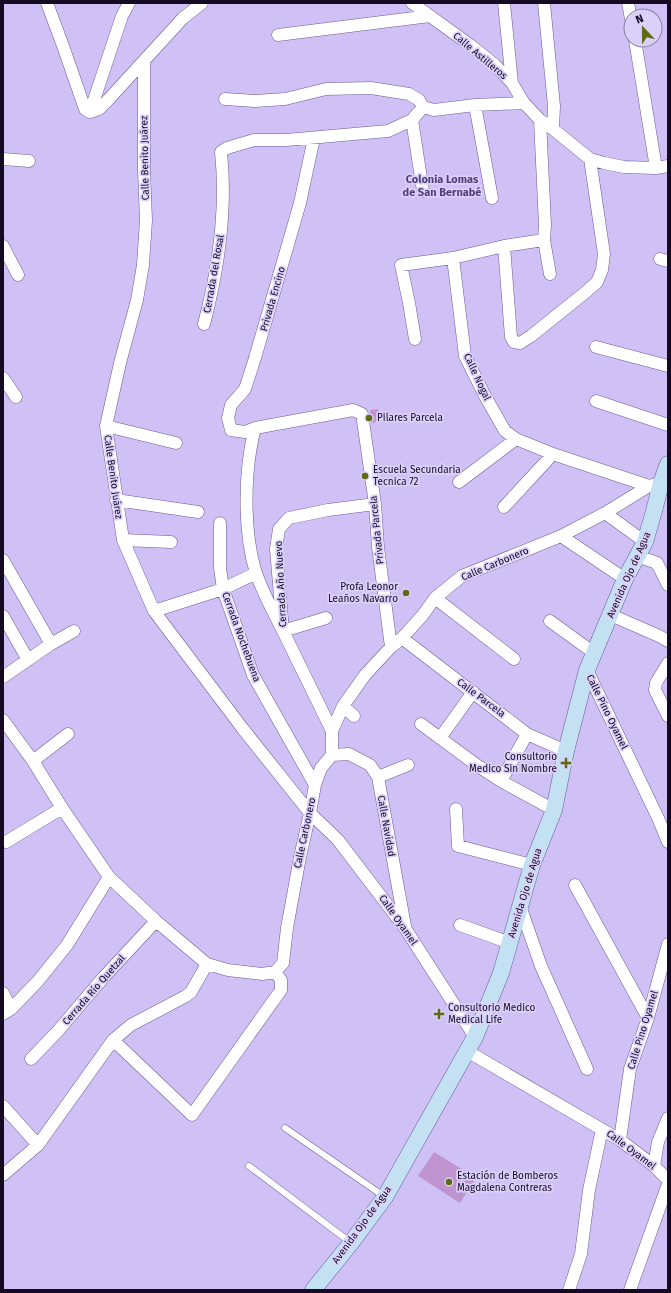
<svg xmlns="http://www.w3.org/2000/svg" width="671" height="1293" font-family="'Fira Sans',sans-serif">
<rect width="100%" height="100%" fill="#cfc0f6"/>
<path fill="#c094cf" d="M378,409l2,12 -9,2 -1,-13z
M434,1152l42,26 -16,25 -42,-27z"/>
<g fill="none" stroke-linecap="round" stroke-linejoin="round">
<defs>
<path id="lane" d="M285,1128l100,69
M249,1166l101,76"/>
<path id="street" d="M47,3l16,43 22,63 5,3
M412,3l58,42 25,20 17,18 12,20 16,17 13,9 37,30 14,4 20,4 32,1 12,-2
M504,3l8,80
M544,3l10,103 -1,23
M628,3l3,16
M278,35l152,-19
M635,40l21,128
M144,61v109l2,50 -3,45 -6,35 -17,63 -14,63 17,114 31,71 89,118 67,84 28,27 67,88 70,109
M225,99l30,2 30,-2 41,-10 45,-1 38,6 10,6 4,7
M475,105l17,93
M90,112l9,-3 9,-9 75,-82 19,-15
M90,112l32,-96 7,-13
M412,120l11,71
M540,120l5,105 -1,15 6,34
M314,138l-14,65 -45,155 -10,31 -14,16 -3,13 3,12 14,2 10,-4 98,-18 9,4 13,90 3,43 13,100
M3,159l26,2
M3,246l15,29
M504,246l7,91 3,5 6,1 11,-7 56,-45 10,-9 5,-12 2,-16 -14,-95
M453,258l12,98 20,40 20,35 11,8 37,15 96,32
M660,259l8,2
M204,324c15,-57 23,-114 17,-172l6,-4 27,-8h32l102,-9 24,-11 11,-13 11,3 41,-5 49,-2
M415,339l-6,-36 -8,-38 52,-7 51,-12 40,-6
M596,347l72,19
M3,378l13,19
M596,401l72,24
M106,426l70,17
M255,428c-11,42 -12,103 1,145 7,20 17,39 27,58l43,-13
M459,482l57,-43
M116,500l82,12
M504,507l49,-53
M605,513l40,29
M220,523v45l3,21 30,86 62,110
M561,536l64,43
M123,540l48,2
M637,556l20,7 11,22
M3,560l48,84
M435,598l79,61
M154,611l69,-22 33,-16
M611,615l48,21 9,5
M3,616l25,44
M550,621l44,32
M402,638l125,96 39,17
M668,663l-12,20 -1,7 13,26
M587,670l71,148 10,24
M3,677l48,-33 23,-13
M343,706l11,10
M3,720l30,41 29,47 47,69 47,44 51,43 21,6 34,4 13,-2 8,-9 4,-35 13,-71 10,-44 5,-28 6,-17 11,-13v-24l11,-25 22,-31 26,-28 11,-9 20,-22 13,-18 27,-22 99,-40 44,-23 44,-27 12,-3
M421,724l57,42 23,15 53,29
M332,731l-49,-100 -7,-82 3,-20 10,-11 39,-8 47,-6
M440,738l33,-46
M332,755l17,-1 21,11 8,12 27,149
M33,761l35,-27
M378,777l30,-12
M501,781l26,-47
M456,809l2,37 74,19
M6,842l56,-34
M575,885l73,133
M520,906l21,60 46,103
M460,925l50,18
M3,993l8,16
M3,1014l8,-5 27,-28 29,-36 42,-68
M113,1040l79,75 89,-125v-10l-6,-8
M467,1051l153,89 34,26 14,14
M31,1059l26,-27 46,-54 53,-57
M3,1106l35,39
M620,1140l10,-71 18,-51 20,-74
M654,1166l4,-24 10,-24
M3,1175l35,-30 75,-105 18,-15 55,-29 5,-4 16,-28
M569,1290l12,-36 8,-64 13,-61
M630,1290l38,-106"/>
<path id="secondary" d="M313,1290l38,-47 34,-46 90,-160 26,-64 31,-108 22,-55 12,-59 21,-81 38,-91 20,-37 9,-31 7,-28 7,-19"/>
</defs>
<use href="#lane" stroke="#6d5a96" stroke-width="7"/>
<use href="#street" stroke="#6d5a96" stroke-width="13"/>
<use href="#secondary" stroke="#6d5a96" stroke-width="17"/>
<use href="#lane" stroke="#fff" stroke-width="6"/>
<use href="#street" stroke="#fff" stroke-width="12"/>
<use href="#secondary" stroke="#c3e1f2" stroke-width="16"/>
</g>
<g fill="#5f6b12" stroke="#dad0f9" stroke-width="1.5">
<circle cx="369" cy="418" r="4"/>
<circle cx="365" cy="476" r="4"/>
<circle cx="406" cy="593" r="4"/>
<path d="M564 757h4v4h4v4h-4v4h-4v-4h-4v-4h4z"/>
<path d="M437 1008h4v4h4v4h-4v4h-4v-4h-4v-4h4z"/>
<circle cx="449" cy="1182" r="4"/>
</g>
<g text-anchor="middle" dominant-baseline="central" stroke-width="3.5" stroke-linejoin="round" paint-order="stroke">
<g font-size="10" fill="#140b23" stroke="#dad0f9">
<text transform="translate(480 56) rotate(40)">Calle Astilleros</text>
<text transform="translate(145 158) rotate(-91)">Calle Benito Juárez</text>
<text transform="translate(214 274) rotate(-80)">Cerrada del Rosal</text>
<text transform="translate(273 299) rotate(-74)">Privada Encino</text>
<text transform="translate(477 377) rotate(65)">Calle Nogal</text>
<text transform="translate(113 477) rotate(82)">Calle Benito Juárez</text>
<text transform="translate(377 530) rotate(-96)">Privada Parcela</text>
<text transform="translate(495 564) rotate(-23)">Calle Carbonero</text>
<text transform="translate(629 575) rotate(-66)">Avenida Ojo de Agua</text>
<text transform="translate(281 584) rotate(-93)">Cerrada Año Nuevo</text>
<text transform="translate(241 637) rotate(70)">Cerrada Nochebuena</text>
<text transform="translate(481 698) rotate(37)">Calle Parcela</text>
<text transform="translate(607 712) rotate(64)">Calle Pino Oyamel</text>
<text transform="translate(386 826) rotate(80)">Calle Navidad</text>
<text transform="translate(305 833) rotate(-78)">Calle Carbonero</text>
<text transform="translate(525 893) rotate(-73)">Avenida Ojo de Agua</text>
<text transform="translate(398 920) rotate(55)">Calle Oyamel</text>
<text transform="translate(94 990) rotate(-49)">Cerrada Río Quetzal</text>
<text transform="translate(643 1030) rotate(-73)">Calle Pino Oyamel</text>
<text transform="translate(631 1150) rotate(37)">Calle Oyamel</text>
<text transform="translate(362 1225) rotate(-54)">Avenida Ojo de Agua</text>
</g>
<g font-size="10" fill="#140b23" stroke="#dad0f9" text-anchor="start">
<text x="377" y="418">Pilares Parcela</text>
<text x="373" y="470">Escuela Secundaria<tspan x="373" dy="12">Tecnica 72</tspan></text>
<text x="398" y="587" text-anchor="end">Profa Leonor<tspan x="398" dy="12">Leaños Navarro</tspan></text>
<text x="557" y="757" text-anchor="end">Consultorio<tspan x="557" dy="12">Medico Sin Nombre</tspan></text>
<text x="448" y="1008">Consultorio Medico<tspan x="448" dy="12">Medical Life</tspan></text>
<text x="457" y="1176">Estación de Bomberos<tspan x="457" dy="12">Magdalena Contreras</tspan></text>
</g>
<g font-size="11" font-weight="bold" fill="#513e78" stroke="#dad0f9">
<text x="442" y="179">Colonia Lomas<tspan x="442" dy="13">de San Bernabé</tspan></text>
</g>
</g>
<rect width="671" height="1293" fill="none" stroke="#140b23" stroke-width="8"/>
<g transform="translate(643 28) rotate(338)"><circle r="19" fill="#dad0f9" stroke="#8b81a3"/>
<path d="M0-3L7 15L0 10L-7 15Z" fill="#5f6b12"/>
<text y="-6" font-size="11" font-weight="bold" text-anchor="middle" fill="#140b23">N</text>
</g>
</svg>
